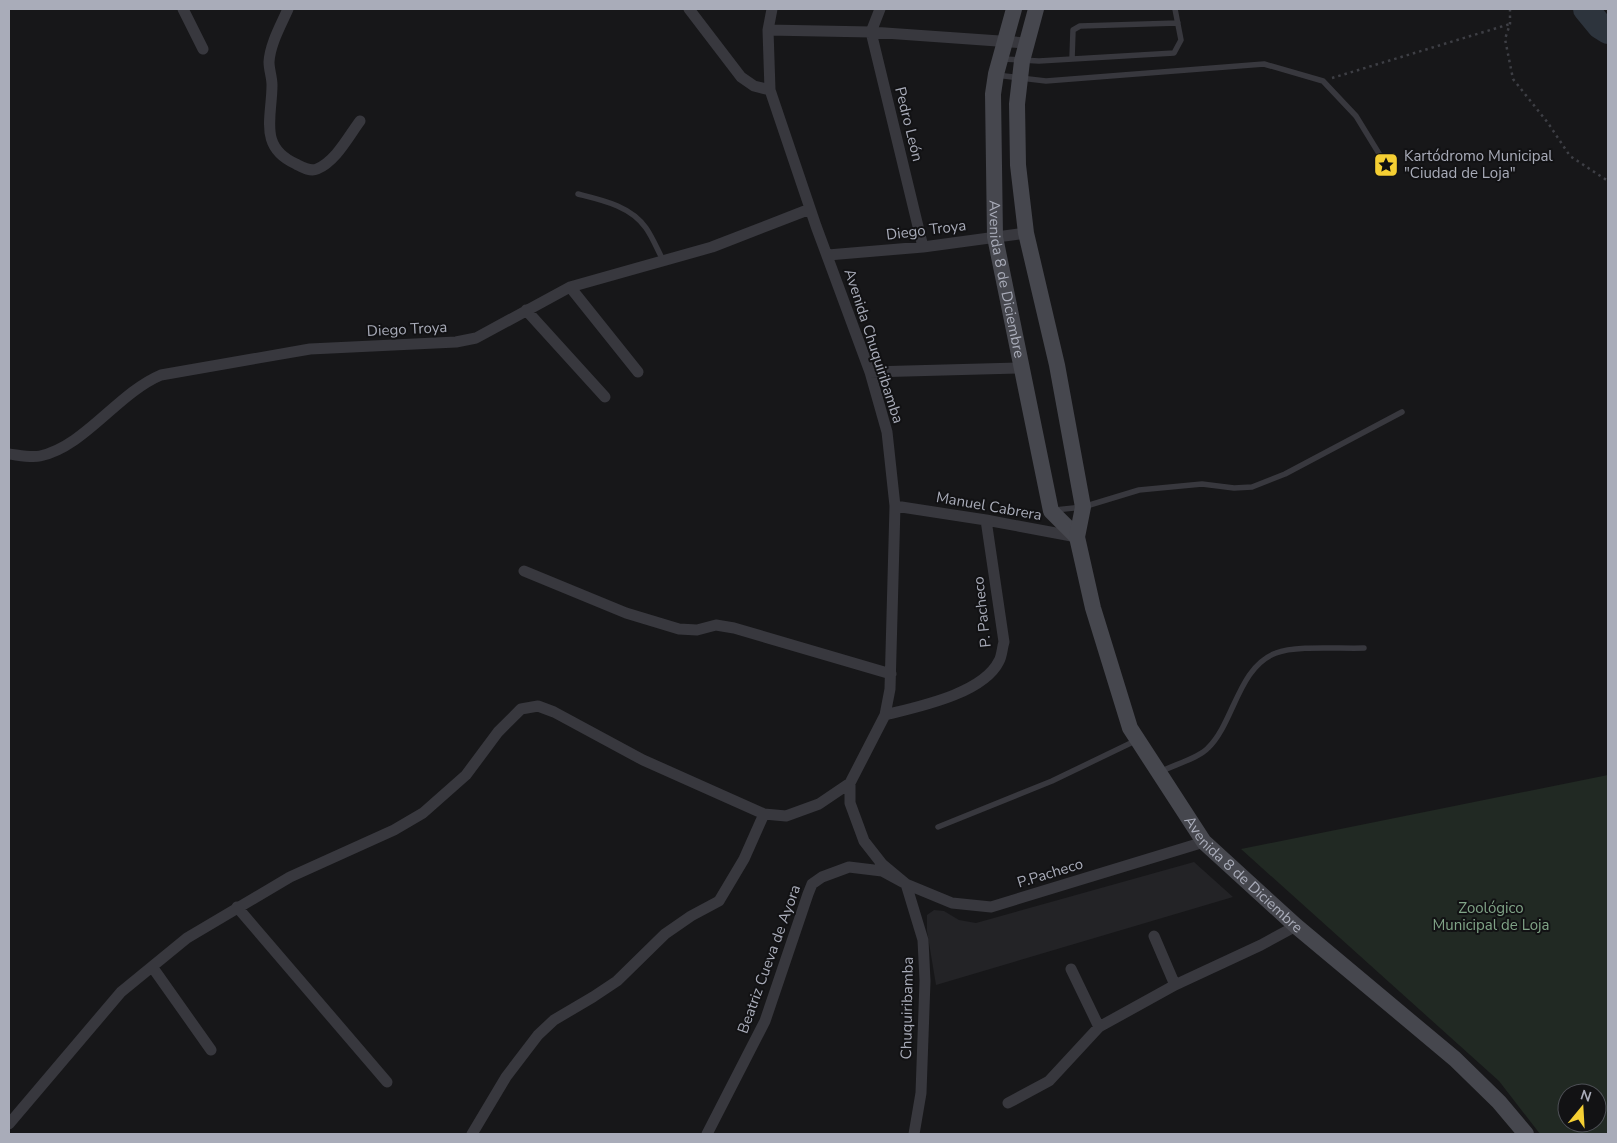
<svg xmlns="http://www.w3.org/2000/svg" width="1617" height="1143" font-family="'Nunito Sans',sans-serif">
<rect width="100%" height="100%" fill="#171719"/>
<path fill="#232326" d="M1194,862l39,35 -297,88 -9,-54v-16l7,-5 10,1 15,9 17,3z"/>
<path fill="#212923" fill-rule="evenodd" d="M1608,775v359h-68l-41,-53 -258,-232zM1567,1093h30v30h-30z"/>
<g fill="none" stroke-linecap="round" stroke-linejoin="round">
<path stroke="#2d343d" stroke-width="26" d="M1586,9l14,17 8,5"/>
<path stroke="#3e3f45" stroke-width="2.5" stroke-dasharray="2.5 4" stroke-linecap="butt" d="M1510,9v15l-5,15 8,40 35,44 22,33 38,25
M1332,78l178,-54"/>
<path stroke="#38383e" stroke-width="5.5" d="M1003,59l36,2 135,-8 7,-13 -6,-31
M1072,59l1,-29 7,-4 98,-3
M996,75l50,6 218,-17 59,17 33,35 30,49
M578,194c24,6 53,12 68,34 7,10 12,23 18,34
M1055,510l28,-3 56,-17 63,-6 32,4 18,-1 33,-13 117,-62
M1160,772c13,-7 39,-14 48,-24 26,-25 30,-81 68,-95 20,-8 65,-4 88,-5
M938,827l114,-46 83,-40"/>
<path stroke="#38383e" stroke-width="11" d="M183,9l20,40
M288,9c-7,16 -18,35 -19,53 0,8 3,15 3,23 0,32 -14,62 24,79 6,3 14,8 21,5 19,-8 31,-32 43,-48
M689,9l52,68 13,9 16,4
M772,9l-4,21 2,60 46,136 54,146 17,60 8,74 -5,183 -5,26 -35,68v20l14,38 18,23 24,20 17,56 2,41 -4,112 -7,41
M880,9l-9,23 52,215
M768,30l103,2 156,11
M828,255l95,-8 103,-14
M570,287l68,85
M526,310l79,87
M870,372l152,-4
M9,454c9,1 22,4 31,2 44,-9 78,-63 121,-81l149,-26 146,-7 20,-4 94,-51 142,-40 98,-38
M895,506l91,14 91,17
M524,571l102,42 53,16 18,1 19,-5 18,3 157,46
M885,715c32,-8 98,-21 114,-54 3,-5 3,-13 5,-19l-18,-122
M237,907l150,175
M1154,936l21,49
M153,968l58,82
M1071,969l28,58
M1008,1103l41,-22 50,-54 76,-42 86,-40 35,-19
M9,1124l112,-132 66,-54 103,-61 104,-47 29,-17 43,-38 32,-43 23,-23 17,-3 16,6 89,48 121,54 22,2 33,-12 31,-21
M472,1134l34,-57 32,-42 16,-15 39,-23 24,-16 48,-47 26,-18 28,-15 25,-42 20,-45
M707,1134l58,-113 43,-127 4,-10 10,-7 27,-10 33,4 24,13 46,19 39,4 213,-65"/>
<g stroke="#46474e" stroke-width="16">
<path id="s1" d="M1014,9l-18,65 -3,20 2,143 56,274 26,26"/>
<path id="s2" d="M1036,9l-14,52 -5,43 1,61 8,68 31,132 26,142 -6,30 16,71 37,120 74,114 92,84 159,133 44,43 27,32"/>
</g>
</g>
<defs>
<symbol id="sight-square" viewBox="-11 -11 22 22"><rect x="-9" y="-9" width="18" height="18" rx="4" fill="#f5cf33" stroke="#121214"/><path d="M0-6L1.8-2.2L6-1.7L2.9 1.2L3.7 5.4L0 3.3L-3.7 5.4L-2.9 1.2L-6-1.7L-1.8-2.2Z" fill="#111"/></symbol>
</defs>
<g fill-rule="evenodd">
<use href="#sight-square" x="1372" y="151" width="28" height="28"/>
</g>
<g text-anchor="middle" dominant-baseline="central" stroke-width="4" stroke-linejoin="round" paint-order="stroke">
<g font-size="15" fill="#a9acb9" stroke="#121214">
<text transform="translate(909 124) rotate(76)">Pedro León</text>
<text transform="translate(926 230) rotate(-7)">Diego Troya</text>
<text stroke="none"><textPath href="#s1" startOffset="274">Avenida 8 de Diciembre</textPath></text>
<text transform="translate(407 329) rotate(-3)">Diego Troya</text>
<text transform="translate(874 346) rotate(72)">Avenida Chuquiribamba</text>
<text transform="translate(989 506) rotate(10)">Manuel Cabrera</text>
<text transform="translate(982 612) rotate(-96)">P. Pacheco</text>
<text transform="translate(1050 873) rotate(-17)">P.Pacheco</text>
<text stroke="none"><textPath href="#s2" startOffset="922">Avenida 8 de Diciembre</textPath></text>
<text transform="translate(769 959) rotate(-70)">Beatriz Cueva de Ayora</text>
<text transform="translate(907 1008) rotate(-89)">Chuquiribamba</text>
</g>
<g font-size="15" fill="#a9acb9" stroke="#121214" text-anchor="start">
<text x="1404" y="156">Kartódromo Municipal<tspan x="1404" dy="17">"Ciudad de Loja"</tspan></text>
</g>
<g font-size="15" fill="#80a487" stroke="#121214">
<text x="1491" y="908">Zoológico<tspan x="1491" dy="17">Municipal de Loja</tspan></text>
</g>
</g>
<rect width="1617" height="1143" fill="none" stroke="#a9acb9" stroke-width="20"/>
<g transform="translate(1582 1108) rotate(18)"><circle r="24" fill="#121214" stroke="#4e5056"/>
<path d="M0-4L9 19L0 12L-9 19Z" fill="#f5cf33"/>
<text y="-8" font-size="14" font-weight="bold" text-anchor="middle" fill="#a9acb9">N</text>
</g>
</svg>
